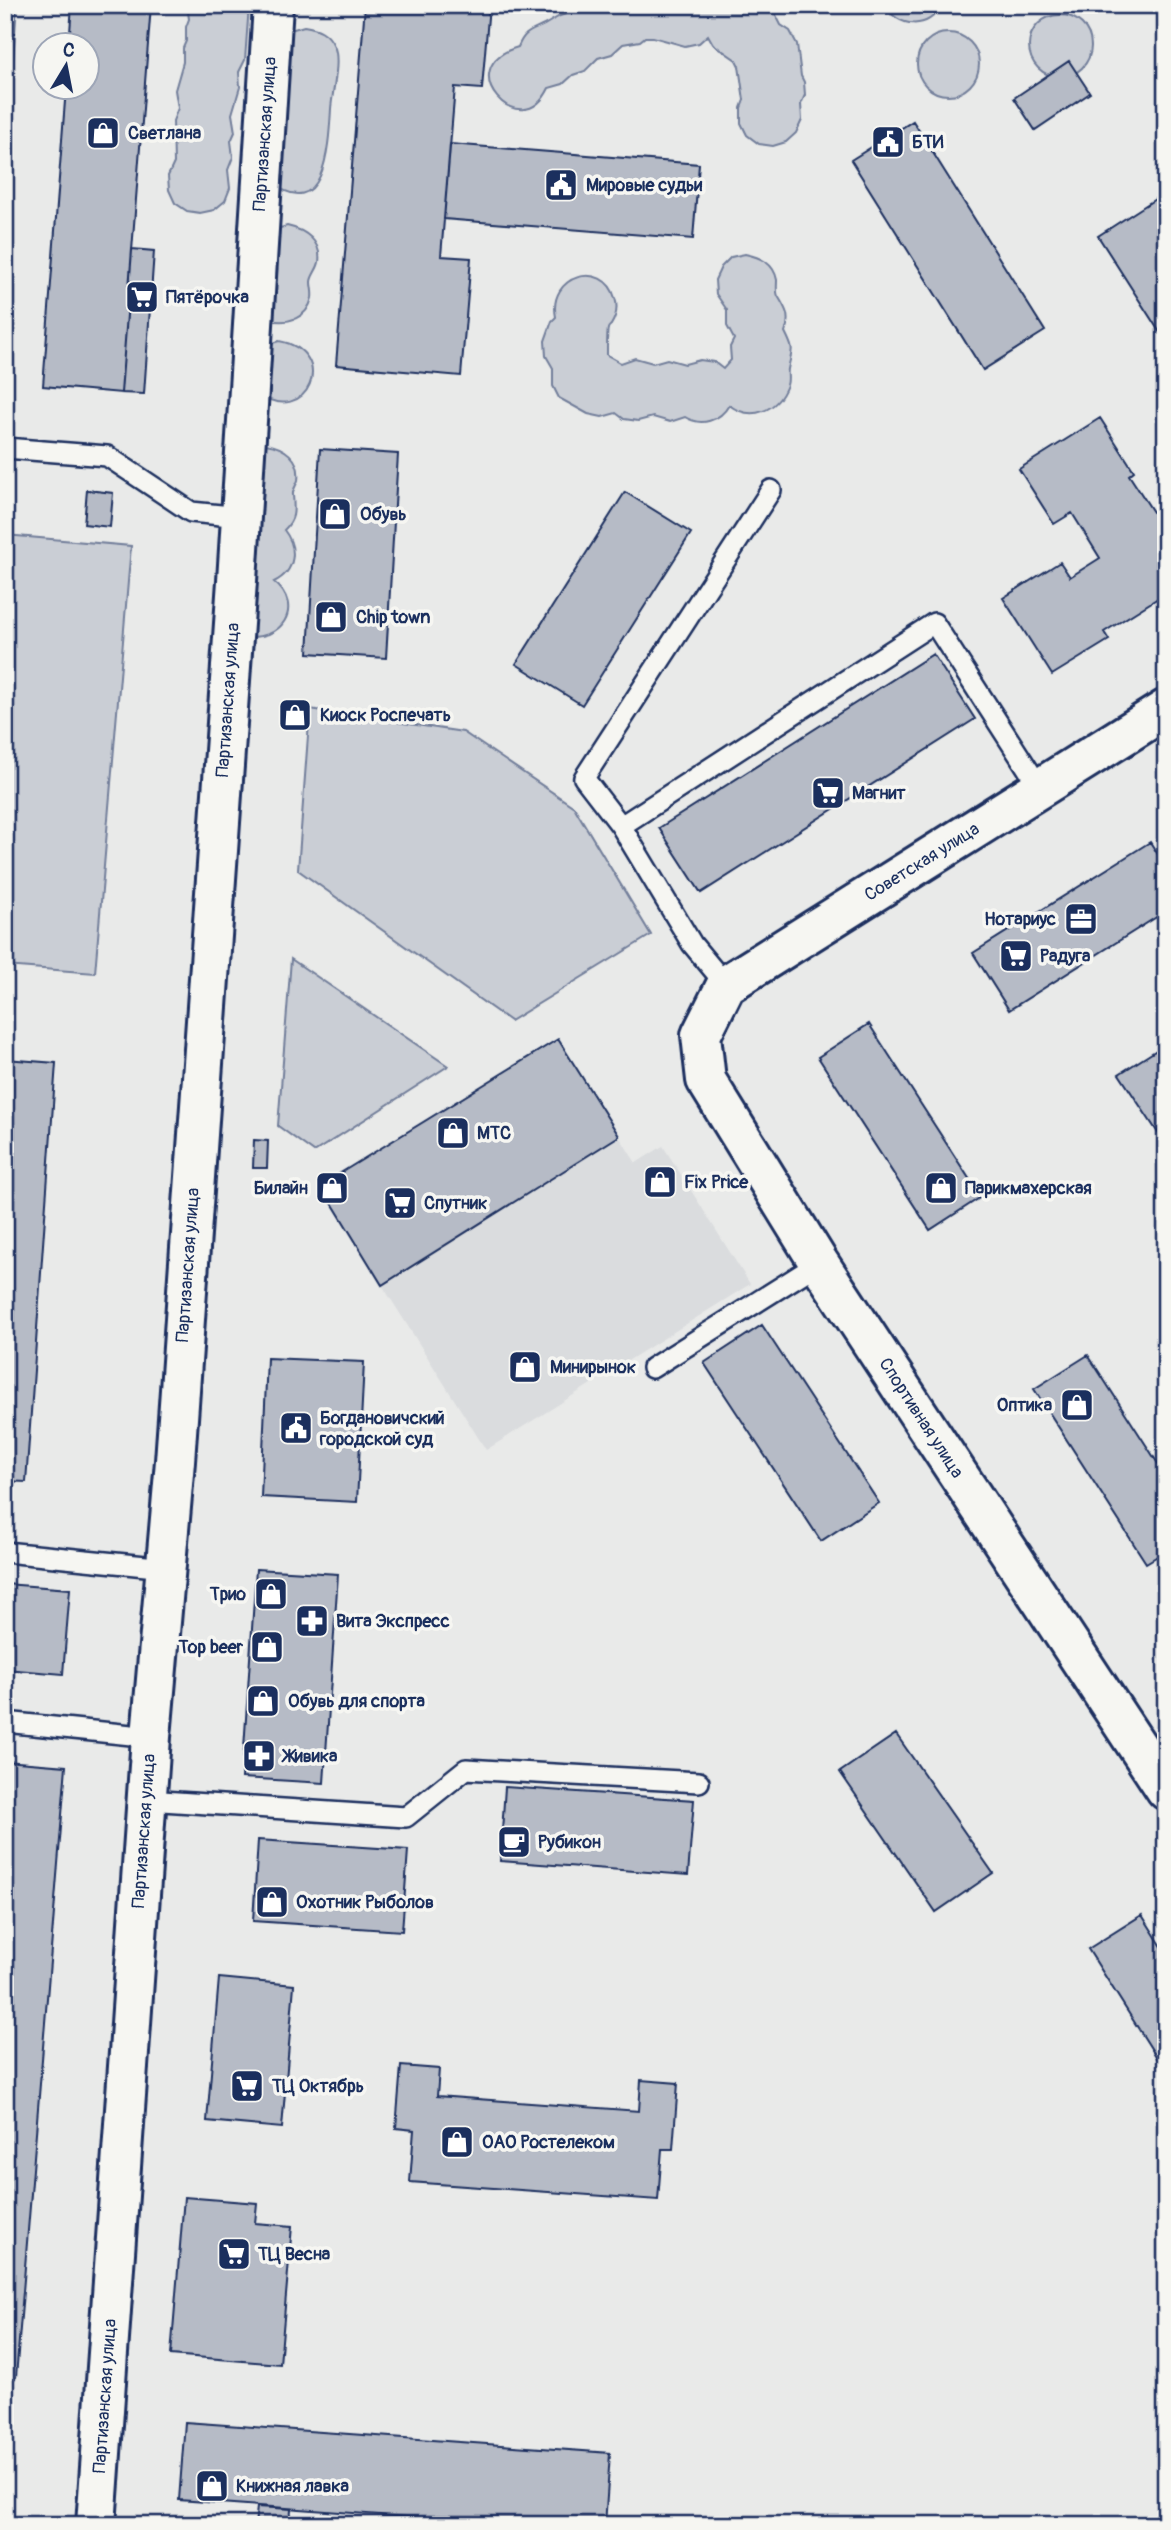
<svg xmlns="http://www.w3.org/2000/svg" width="1171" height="2530" font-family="Pangolin,sans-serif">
<rect width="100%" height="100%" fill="#e9eae9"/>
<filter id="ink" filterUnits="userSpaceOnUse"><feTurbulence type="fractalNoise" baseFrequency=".0143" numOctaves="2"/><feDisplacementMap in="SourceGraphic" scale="14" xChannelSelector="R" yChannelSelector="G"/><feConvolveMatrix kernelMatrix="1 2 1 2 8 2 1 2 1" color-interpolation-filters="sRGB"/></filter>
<g filter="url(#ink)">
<path fill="#dadcde" d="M619,1136l17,27 27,-17 87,138 -264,166 -104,-165z"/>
<path fill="#caced5" stroke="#727e9a" stroke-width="2" d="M5,5h12l-12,166z
M187,5h62l-4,55 -6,12 1,15 -8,27 3,18 -4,9 2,16 -5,13 2,18 -5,13 -11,9 -14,3 -13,-2 -12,-8 -6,-13 -1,-14 6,-13 -1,-42 5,-13 -3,-18 8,-28v-14l3,-7v-14l3,-8z
M574,5h191l10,8 6,12 9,6 7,13 4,32 3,6 1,13 -4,9 1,16 -6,13 -10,9 -13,4 -14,-2 -12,-9 -6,-12v-15l3,-8 -5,-34 -3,-6 -23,-16 -5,-9 -9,8 -14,3 -32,-9h-8l-5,4 -17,3 -11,10 -14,4 -13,13 -12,4 -10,9 -14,4c-28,59 -100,-21 -31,-41 7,-16 12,-15 26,-22 10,-5 12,-9 25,-12z
M885,5h56c-11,26 -44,23 -56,0z
M1029 46a31 31 0 1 1 62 0a31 31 0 1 1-62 0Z
M304,26c14,2 24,6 30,20 7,14 -2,47 -3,63 -2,33 -5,116 -60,73l19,-152z
M917 64a31 31 0 1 1 62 0a31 31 0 1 1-62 0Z
M287,226c18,4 35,15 32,36 -1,7 -8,14 -8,20 0,5 2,10 1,16 -5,21 -24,26 -43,22l4,-90z
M745,254c15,3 29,9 32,26 0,6 -1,12 1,16 8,13 13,21 7,36 10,20 7,17 3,37 -1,5 1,11 -1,16 -10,26 -35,37 -58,20 -9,16 -28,22 -44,12l-15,5 -17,-5 -15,4 -14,-2 -8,-6 -14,4 -14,-3 -29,-16 -6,-12v-18l-7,-12 -1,-15 7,-20 4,-4c-9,-42 48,-58 59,-19 3,9 1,19 -4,27 -1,1 -3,2 -3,4 -1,2 -1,22 -1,26l14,8 14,-5 18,5 14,-4 18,5 15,-4 14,2 9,7 8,-9 -1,-13 4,-8 -7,-13v-16l-11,-16 -1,-14 6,-13 10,-10z
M279,341c60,11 29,88 -22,52l9,-48z
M266,444c18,3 35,14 32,36 -1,5 -6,10 -5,15 1,14 3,24 -9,35 14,18 12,41 -10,52 31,25 7,61 -30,54l8,-188z
M5,535l126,11 -36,427 -90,-7z
M310,709l153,23 111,75 77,128 -141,86 -212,-151z
M291,959l157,107 -134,86 -36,-26z"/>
<path fill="#b6bbc6" stroke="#1b2f5e" stroke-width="2" d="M72,5h79l-30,388 -78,-7 23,-298h22v-42h-19z
M365,5h124l-7,84 -27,-2 -14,169 30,2 -10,118 -125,-11z
M1069,61l21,32 -55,37 -21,-32z
M913,121l132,210 -62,39 -132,-210z
M450,144l249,20 -6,75 -249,-20z
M1166,192v150l-68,-106z
M132,249l22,2 -10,143 -23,-1z
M1100,418l34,53 -5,4 37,57v61l-62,39 5,8 -57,35 -49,-77 57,-36 10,15 30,-19 -28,-45 -18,11 -35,-55z
M320,449l78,5 -12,204 -78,-5z
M87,490l26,3 -3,34 -26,-3z
M625,492l66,41 -109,172 -66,-41z
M933,654l42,65 -274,174 -42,-65z
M1150,842l16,25v44l-157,99 -36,-57z
M869,1024l112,173 -51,33 -112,-173z
M558,1039l61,97 -237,149 -61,-100z
M1166,1044v101l-47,-71z
M5,1059l51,4 -30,419 -21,-1z
M254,1140l14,1 -1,27h-14z
M762,1325l117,178 -58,38 -117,-178z
M1088,1355l78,121v75l-20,12 -112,-174z
M267,1358l97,4 -7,140 -96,-5z
M256,1569l82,5 -14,209 -82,-5z
M5,1584l65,5 -7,85 -58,-5z
M896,1734l97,139 -57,39 -96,-140z
M5,1761l61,5 -50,611 -11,11z
M505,1787l189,13 -6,75 -188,-14z
M258,1840l150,10 -6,81 -149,-10z
M1142,1915l24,38v119l-78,-123z
M219,1978l75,7 -12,143 -75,-7z
M401,2066l38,3 -2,27 202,15 2,-31 37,3 -5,66h-11l-4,51 -248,-18 4,-52 -18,-2z
M184,2197l73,6 -2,20 37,3 -12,138 -109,-9z
M185,2422l425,31 -5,72h-91l-335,-25z
M257,2507l34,2 -1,16h-35z
M1166,2512v13h-21z"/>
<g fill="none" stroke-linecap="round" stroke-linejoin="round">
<defs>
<path id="lane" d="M5,448l102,8 84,56 50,5
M621,826l313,-203 106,165
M726,985l-34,-41 -71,-118 -37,-48 187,-288
M652,1368l167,-105
M5,1552l161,16
M5,1722l146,15
M147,1800l259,17 60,-48 233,13"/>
<path id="street" d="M1166,709l-440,276 -25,50 5,45 113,183 347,527"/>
<path id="secondary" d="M96,2525l55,-788 24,-276 62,-880 36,-576"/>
</defs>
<use href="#lane" stroke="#1b2f5e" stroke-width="24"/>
<use href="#street" stroke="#1b2f5e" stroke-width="44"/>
<use href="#secondary" stroke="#1b2f5e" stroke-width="44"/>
<use href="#lane" stroke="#f6f6f2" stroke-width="19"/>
<use href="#street" stroke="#f6f6f2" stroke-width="38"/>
<use href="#secondary" stroke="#f6f6f2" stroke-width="38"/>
</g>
</g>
<defs>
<symbol id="shop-square" viewBox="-11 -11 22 22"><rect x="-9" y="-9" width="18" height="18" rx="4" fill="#1b2f5e" stroke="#f6f6f2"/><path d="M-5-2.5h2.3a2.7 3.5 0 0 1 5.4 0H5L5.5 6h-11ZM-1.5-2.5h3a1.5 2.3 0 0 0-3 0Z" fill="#fff"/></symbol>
<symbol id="civic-square" viewBox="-11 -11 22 22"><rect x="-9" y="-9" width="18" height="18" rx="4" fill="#1b2f5e" stroke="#f6f6f2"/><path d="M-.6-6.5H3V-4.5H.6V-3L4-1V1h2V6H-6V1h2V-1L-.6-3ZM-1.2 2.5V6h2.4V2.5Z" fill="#fff"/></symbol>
<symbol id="supermarket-square" viewBox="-11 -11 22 22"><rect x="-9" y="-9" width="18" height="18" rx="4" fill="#1b2f5e" stroke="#f6f6f2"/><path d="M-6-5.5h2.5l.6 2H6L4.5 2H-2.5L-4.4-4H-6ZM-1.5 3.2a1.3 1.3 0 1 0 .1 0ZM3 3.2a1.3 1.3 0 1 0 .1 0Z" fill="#fff"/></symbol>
<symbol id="office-square" viewBox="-11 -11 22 22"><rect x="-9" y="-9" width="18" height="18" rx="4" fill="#1b2f5e" stroke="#f6f6f2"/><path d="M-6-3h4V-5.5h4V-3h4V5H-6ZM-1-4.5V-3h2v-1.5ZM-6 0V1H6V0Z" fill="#fff"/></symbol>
<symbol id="pharmacy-square" viewBox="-11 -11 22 22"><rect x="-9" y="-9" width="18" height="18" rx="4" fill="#1b2f5e" stroke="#f6f6f2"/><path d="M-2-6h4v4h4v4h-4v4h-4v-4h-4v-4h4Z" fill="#fff"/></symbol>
<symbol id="cafe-square" viewBox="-11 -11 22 22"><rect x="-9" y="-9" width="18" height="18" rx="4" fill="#1b2f5e" stroke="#f6f6f2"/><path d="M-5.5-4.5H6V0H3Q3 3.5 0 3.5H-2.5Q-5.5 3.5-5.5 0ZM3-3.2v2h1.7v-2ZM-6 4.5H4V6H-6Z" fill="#fff"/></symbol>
</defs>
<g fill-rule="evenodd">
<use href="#shop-square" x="84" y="114" width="38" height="38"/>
<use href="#civic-square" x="869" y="123" width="38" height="38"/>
<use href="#civic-square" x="542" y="166" width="38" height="38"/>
<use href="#supermarket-square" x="123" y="278" width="38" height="38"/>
<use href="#shop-square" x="316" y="495" width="38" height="38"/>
<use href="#shop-square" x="312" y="598" width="38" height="38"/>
<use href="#shop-square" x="276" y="696" width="38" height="38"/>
<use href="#supermarket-square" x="809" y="774" width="38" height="38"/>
<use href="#office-square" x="1062" y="900" width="38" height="38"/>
<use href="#supermarket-square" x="997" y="937" width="38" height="38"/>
<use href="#shop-square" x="434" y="1114" width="38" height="38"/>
<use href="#shop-square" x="641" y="1163" width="38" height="38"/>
<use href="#shop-square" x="313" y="1169" width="38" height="38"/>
<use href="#shop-square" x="922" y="1169" width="38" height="38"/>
<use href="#supermarket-square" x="381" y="1184" width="38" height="38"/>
<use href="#shop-square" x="506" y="1348" width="38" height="38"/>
<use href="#shop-square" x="1058" y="1386" width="38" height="38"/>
<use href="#civic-square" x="277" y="1409" width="38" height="38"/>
<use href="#shop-square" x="252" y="1575" width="38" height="38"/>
<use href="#pharmacy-square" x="293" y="1602" width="38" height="38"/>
<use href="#shop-square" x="248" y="1628" width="38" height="38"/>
<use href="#shop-square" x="244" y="1682" width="38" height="38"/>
<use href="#pharmacy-square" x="240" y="1737" width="38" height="38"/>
<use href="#cafe-square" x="495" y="1823" width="38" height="38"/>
<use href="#shop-square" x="253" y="1883" width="38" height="38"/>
<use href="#supermarket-square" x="228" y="2067" width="38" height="38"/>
<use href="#shop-square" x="438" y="2123" width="38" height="38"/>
<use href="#supermarket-square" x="215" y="2235" width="38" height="38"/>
<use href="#shop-square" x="193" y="2467" width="38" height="38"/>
</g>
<g text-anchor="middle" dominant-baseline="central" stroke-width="7" stroke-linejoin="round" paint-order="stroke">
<g font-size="18" font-weight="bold" fill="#1b2f5e" stroke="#f6f6f2" text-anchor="start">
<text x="128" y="133">Светлана</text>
<text x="912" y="142">БТИ</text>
<text x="586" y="185">Мировые судьи</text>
<text x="166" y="297">Пятёрочка</text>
<text x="360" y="514">Обувь</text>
<text x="356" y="617">Chip town</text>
<text x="320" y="715">Киоск Роспечать</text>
<text x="852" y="793">Магнит</text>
<text x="1056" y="919" text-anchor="end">Нотариус</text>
<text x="1040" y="956">Радуга</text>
<text x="477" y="1133">МТС</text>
<text x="684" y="1182">Fix Price</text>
<text x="308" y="1188" text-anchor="end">Билайн</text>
<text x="965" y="1188">Парикмахерская</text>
<text x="424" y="1203">Спутник</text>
<text x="550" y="1367">Минирынок</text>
<text x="1052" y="1405" text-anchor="end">Оптика</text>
<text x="320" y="1418">Богдановичский<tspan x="320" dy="21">городской суд</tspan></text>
<text x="246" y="1594" text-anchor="end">Трио</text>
<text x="336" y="1621">Вита Экспресс</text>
<text x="243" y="1647" text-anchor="end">Top beer</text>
<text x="288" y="1701">Обувь для спорта</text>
<text x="284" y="1756">Живика</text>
<text x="538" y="1842">Рубикон</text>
<text x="296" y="1902">Охотник Рыболов</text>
<text x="272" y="2086">ТЦ Октябрь</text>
<text x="482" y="2142">ОАО Ростелеком</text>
<text x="258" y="2254">ТЦ Весна</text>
<text x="236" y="2486">Книжная лавка</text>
</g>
<g font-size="18" fill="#1b2f5e" stroke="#f6f6f2">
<text transform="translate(265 134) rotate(-86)">Партизанская улица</text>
<text transform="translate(228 700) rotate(-86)">Партизанская улица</text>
<text transform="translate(922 862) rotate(-32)">Советская улица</text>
<text transform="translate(188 1265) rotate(-86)">Партизанская улица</text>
<text transform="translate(921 1418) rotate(57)">Спортивная улица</text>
<text transform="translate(144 1831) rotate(-86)">Партизанская улица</text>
<text transform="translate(105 2396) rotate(-86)">Партизанская улица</text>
</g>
</g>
<rect width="1171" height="2530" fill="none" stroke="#f6f6f2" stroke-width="28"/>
<rect x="14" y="14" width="1143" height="2502" fill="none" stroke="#1b2f5e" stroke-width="2.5" filter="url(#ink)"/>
<g transform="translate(66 66) rotate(10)"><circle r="33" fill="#f6f6f2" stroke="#9ea6b7" stroke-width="2"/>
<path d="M0-5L12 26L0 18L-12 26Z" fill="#1b2f5e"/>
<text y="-10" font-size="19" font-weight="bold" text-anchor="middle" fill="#1b2f5e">С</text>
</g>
</svg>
